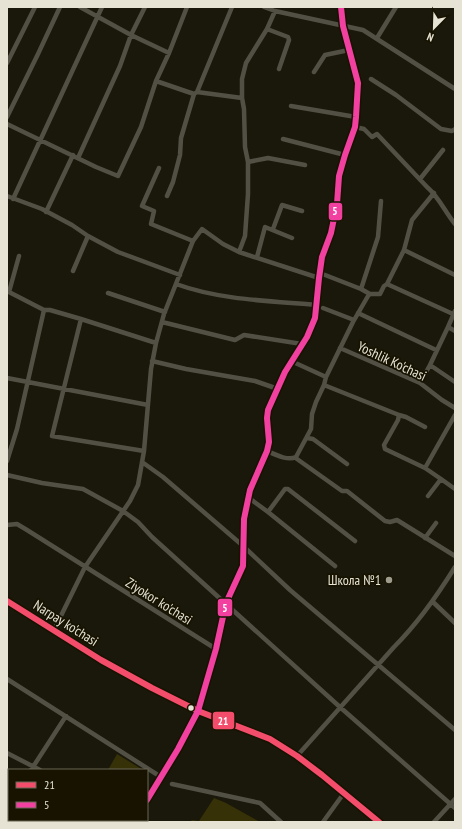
<svg xmlns="http://www.w3.org/2000/svg" width="462" height="829" font-family="'PT Sans Narrow',sans-serif">
<rect width="100%" height="100%" fill="#1a180a"/>
<path fill="#373108" d="M117,754l26,16h-35z
M214,798l12,5 34,19h-70l2,-2 7,1z"/>
<g fill="none" stroke-linecap="round" stroke-linejoin="round">
<path stroke="#525044" stroke-width="4.5" d="M80,7l51,28 38,18
M264,7l11,4 88,19 92,59
M267,29l21,8 1,3 -10,29
M377,38l19,-31
M7,63l28,-56
M314,72l11,-17 24,-5
M371,79l25,16 45,34 11,2 3,-2
M156,81l38,13 3,-2 35,-85
M197,92l45,6
M291,106l65,11
M7,117l31,-63 22,-47
M7,124l89,43 22,9 23,-49 15,-46 13,-28 18,-46
M355,127l9,2 8,8 5,-3 50,53c12,10 18,25 28,37
M283,139l62,16
M78,158l42,-92 11,-31 14,-28
M248,162l20,-4 37,7
M420,179l23,-29
M434,193l-22,27 -8,30 -17,34 -3,2 -4,8h-10l-2,2 -15,26 -27,55 -2,8 -8,17 -4,12 -1,15 -15,28 1,2 45,32h5l38,30 5,1 7,-2 58,36
M7,196l35,13 30,16 16,11 30,16 62,23
M167,196l6,-14 7,-27 1,-17 13,-44
M13,199l89,-192
M46,212l27,-57
M273,229l9,-24 20,6
M193,241l9,-12 21,15 16,8 80,26
M404,250l51,25
M239,252l6,-16 3,-42v-32l-3,-15 -1,-38 -2,-11v-19l4,-16 21,-34 8,-18
M257,257l8,-30 27,11
M73,271l15,-35
M320,273l41,16
M176,284c44,16 94,17 140,21
M387,284l66,30
M7,291l37,19h6l31,9 75,24
M9,292l10,-36
M108,293l57,19
M370,294l-9,-5 17,-52 3,-36
M323,308l31,12
M358,313l78,37
M81,319l-29,117 92,15
M162,322l73,18 9,-5 58,9
M448,327l7,-16
M340,348l80,35 22,17 13,8
M152,361l34,8 69,12 23,8
M291,361l35,16
M430,365l18,-38 7,4
M7,378l141,27
M420,383l10,-18 25,17
M324,385l75,30 -1,5 -14,25 1,4 40,19 16,11
M399,415l7,2 19,10
M307,438l6,1 34,25
M267,451c9,4 21,10 29,6
M7,461l10,-32 27,-119
M142,462l21,15 79,68 48,45 165,140
M425,468l30,-53
M7,475l35,8 41,6 40,22 15,11 14,15 189,171 114,100
M428,496l13,-17 14,10
M249,498l19,14 67,54
M268,512l17,-23h3l67,52
M7,525l10,-1 10,6 189,119
M425,538l11,-15
M433,602l22,21
M54,630l31,-63 45,-66 8,-16 6,-34 7,-82 5,-26 8,-29 29,-73 -42,-17 3,-13 -12,-5 17,-38
M7,679l154,98
M7,753l33,17
M297,756l97,-109c24,-24 43,-51 61,-80
M31,770l35,-54
M172,784l88,19 21,19
M147,800l31,-51 20,-38 18,-62 10,-46 17,-37 1,-47 6,-29 17,-39 2,-9 -2,-24 1,-8 17,-38 22,-35 8,-19 4,-40 3,-21 9,-24 6,-29 2,-28 6,-21 10,-28 1,-10 2,-34 -15,-57 -2,-19
M7,810l2,-3
M133,822l2,-2
M323,822l21,-29
M434,822l21,-23"/>
<path stroke="#5c594a" stroke-width="6" d="M7,601l94,59 51,28 46,23 72,28 27,17 25,19 57,47"/>
<defs>
<path id="bus-1" d="M7,601l94,59 51,28 46,23 72,28 27,17 25,19 57,47"/>
<path id="bus-2" d="M147,800l31,-51 20,-38 18,-62 10,-46 17,-37 1,-47 6,-29 17,-39 2,-9 -2,-24 1,-8 17,-38 22,-35 8,-19 4,-40 3,-21 9,-24 6,-29 2,-28 6,-21 10,-28 1,-10 2,-34 -15,-57 -2,-19"/>
</defs>
<use href="#bus-1" stroke="#171300" stroke-width="9"/>
<use href="#bus-2" stroke="#171300" stroke-width="9"/>
<use href="#bus-1" stroke="#f44d6c" stroke-width="6"/>
<use href="#bus-2" stroke="#f240a1" stroke-width="6"/>
</g>
<circle fill="#9f9c8e" stroke="#171300" stroke-width="1.5" cx="389" cy="580" r="4"/>
<circle fill="#e6e3d5" stroke="#171300" stroke-width="1.5" cx="191" cy="708" r="3.5"/>
<g text-anchor="middle" dominant-baseline="central" stroke-width="3.5" stroke-linejoin="round" paint-order="stroke">
<g font-size="14" fill="#e6e3d5" stroke="#171300">
<text transform="translate(392 361) rotate(25)">Yoshlik Ko'chasi</text>
<text transform="translate(159 601) rotate(32)">Ziyokor ko'chasi</text>
<text transform="translate(66 623) rotate(32)">Narpay ko'chasi</text>
</g>
<g font-size="14" fill="#e6e3d5" stroke="#171300" text-anchor="end">
<text x="381" y="580">Школа №1</text>
</g>
</g>
<g stroke="#171300" stroke-width="1.5">
<rect x="328" y="202" width="15" height="19" rx="4" fill="#f240a1"/>
<rect x="217" y="598" width="16" height="19" rx="4" fill="#f240a1"/>
<rect x="212" y="711" width="23" height="19" rx="4" fill="#f44d6c"/>
</g>
<g font-size="11" text-anchor="middle" font-weight="bold" fill="#fff">
<text x="335" y="215">5</text>
<text x="225" y="612">5</text>
<text x="223" y="725">21</text>
</g>
<rect width="462" height="829" fill="none" stroke="#e6e3d5" stroke-width="16"/>
<rect x="8" y="769" width="140" height="52" fill="#171300" stroke="#6a6655"/>
<rect x="16" y="782" width="20" height="6" fill="#f44d6c" stroke="#6a6655"/>
<text x="44" y="789" font-size="12" fill="#e6e3d5">21</text>
<rect x="16" y="802" width="20" height="6" fill="#f240a1" stroke="#6a6655"/>
<text x="44" y="809" font-size="12" fill="#e6e3d5">5</text>
<g transform="translate(434 28) rotate(203)" stroke="#171300" stroke-width="3" paint-order="stroke">
<path d="M0-3L7 15L0 10L-7 15Z" fill="#e6e3d5"/>
<text y="-6" font-size="11" font-weight="bold" text-anchor="middle" fill="#e6e3d5">N</text>
</g>
</svg>
